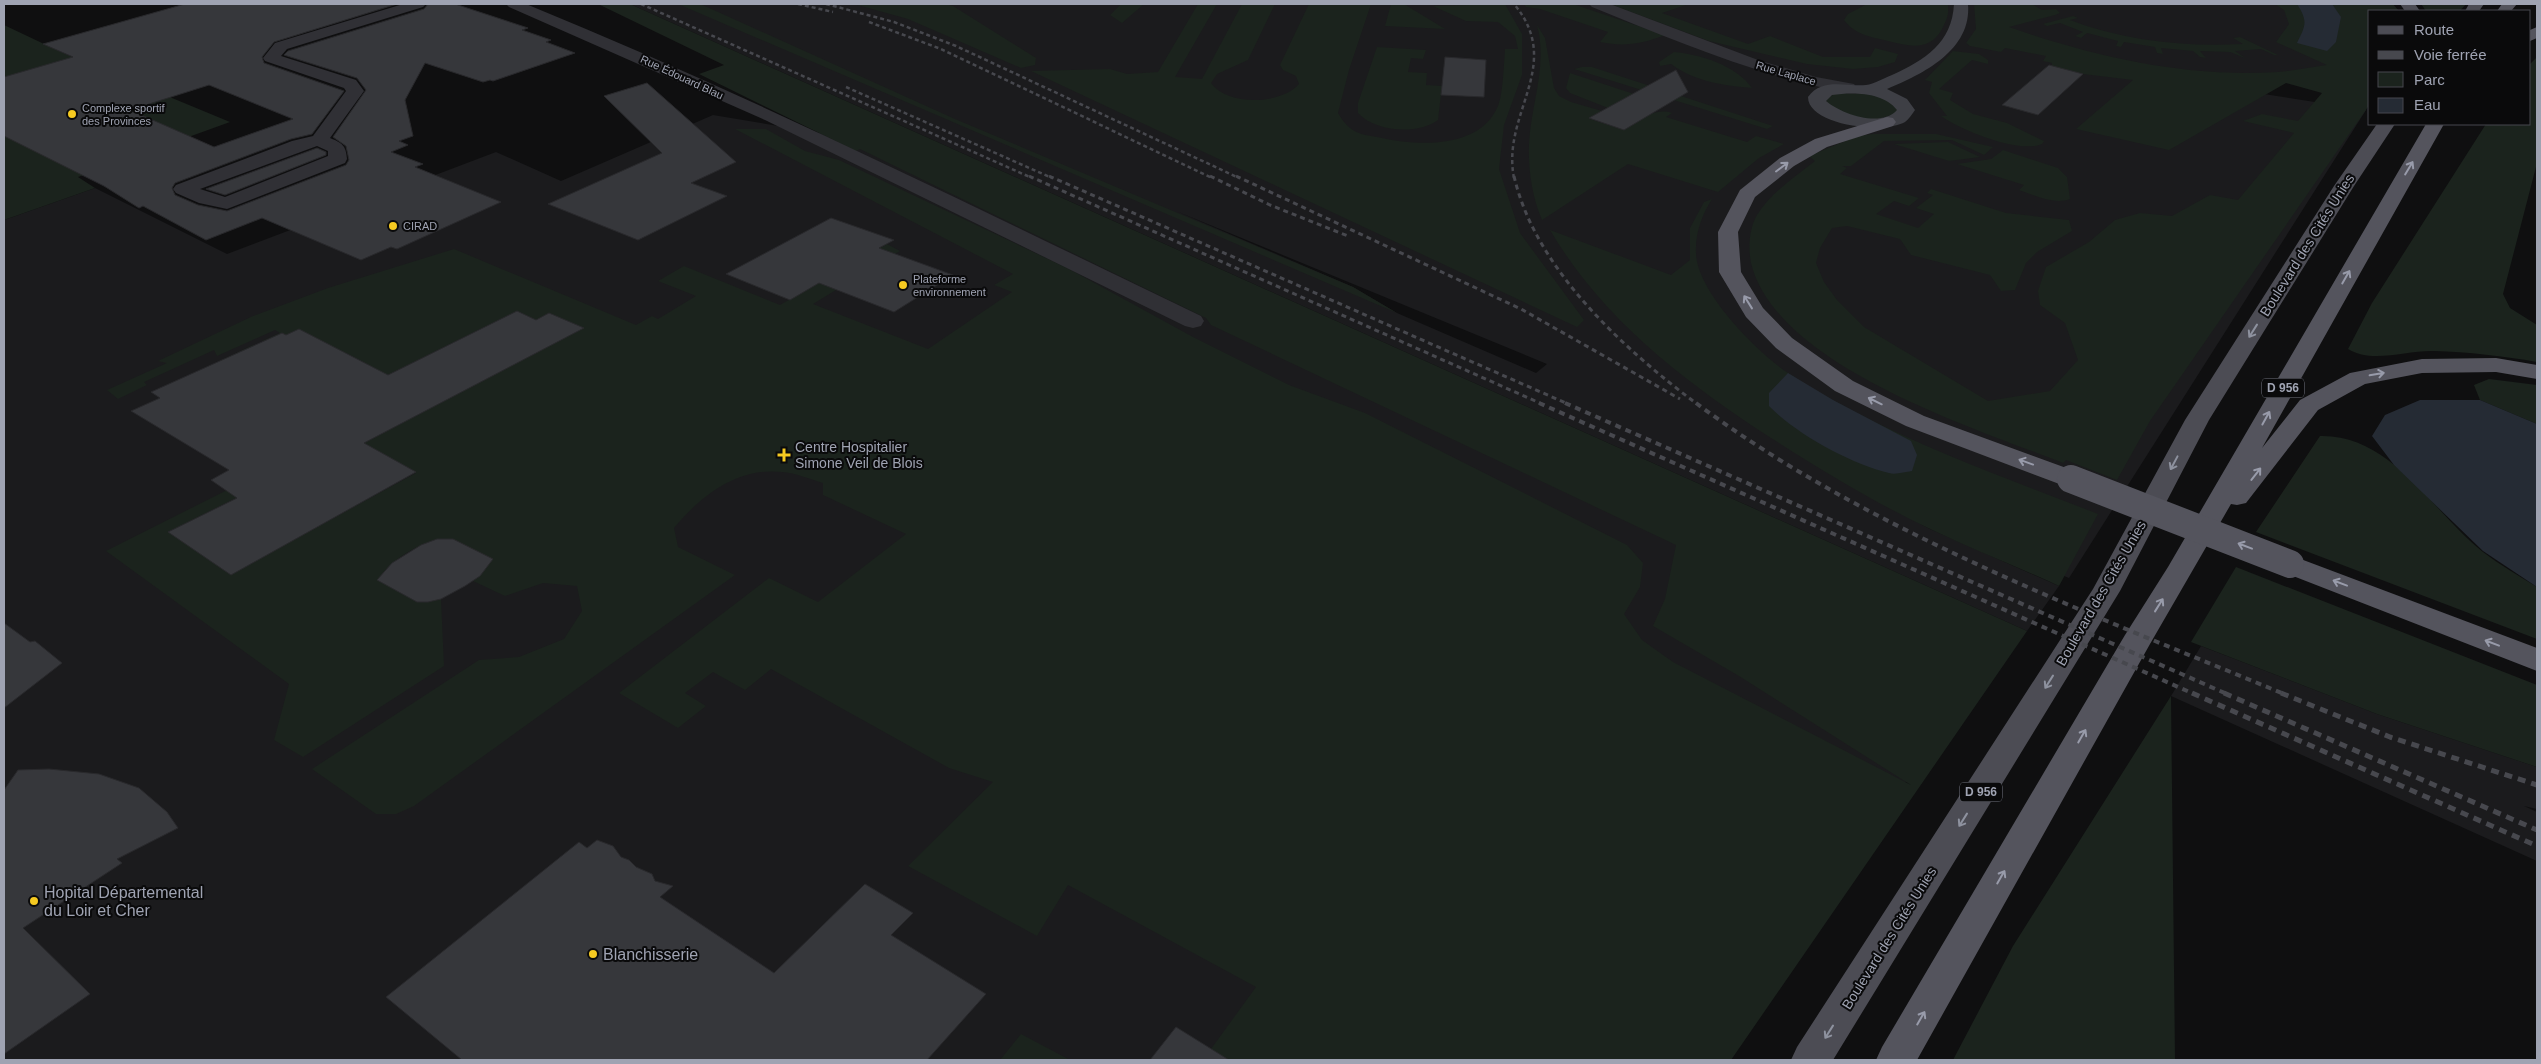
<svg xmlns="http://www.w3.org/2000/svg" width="2541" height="1064" font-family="Helvetica,sans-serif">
<rect width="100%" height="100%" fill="#0f0f10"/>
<path fill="#1b1b1d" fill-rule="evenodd" d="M630,4h1714l-9,71 -218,-4 249,39 -297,468 -193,-79 52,29 131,58 -32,45zM1176,211l371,153 -11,9 -139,-60 -44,-26z
M713,115l160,27 1135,515 -331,403h-1673v-840l91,-32 132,66 269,-102 65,29z
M2201,646l176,68 160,53v42l-13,-3 13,6v49l-366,-165z"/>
<path fill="#1b231d" d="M598,4h32l1397,627 -296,429h-528l53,-73 -188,-102 -31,51 -129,-70 85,-84 -44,-14 -178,-99 -26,21 -32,-18 -28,21 21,13 -28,22 -59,-35 150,-115 49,24 88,-68 -83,-39v-12c-13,-4 -28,-10 -41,-11 -45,-5 -81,24 -108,56l4,19 57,28 -321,231 -18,8h-20l-64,-45 167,-109 40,-3 45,-18 18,-28 -5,-25 -34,-3 -38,13 -32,-15 7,-5 -43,-37c-20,7 -40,17 -54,34v10l45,19 13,-3 3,67 -141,91 -29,-17 15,-56 -183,-133 139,-70 11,7 -88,44 63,42 185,-101 -52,-30 219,-115 -34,-15 -13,7 -19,-9 -206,102 -93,-51 35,-17 74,39 40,-20 -21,-11 -32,15 -52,-27 18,-8 -5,-3 -58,26 -3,-6 -70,32 3,3 -29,14 -11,-9 60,-27 -9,-2 95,-45 75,-28 126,-39 182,76 16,-9 6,3 38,-23 -38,-15 26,-15 96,39 107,-61 13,7 -87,53 115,45 84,-57 -18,-7 19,-11 -278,-145h31l39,22 34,9 230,109 124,68 96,48 76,28 262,132 16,18 -3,24 -16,27 18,26 31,22 238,123 -172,-109 -86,-50 12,-27 11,-54 -465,-220 -5,-7 -346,-169 -4,2 -157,-77 25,-9z
M678,4h22l7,3 248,112 398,168 44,26z
M854,4h91l8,2 83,52 -1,7 -14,3 -113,-49z
M1121,4h23l-22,19 -12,-8z
M1198,4h19l-42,73 27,2 40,-75h33l-27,56 -31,14 -6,9c16,23 70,22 88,1l-3,-8 -13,-6 -3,-5 29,-61h62l-22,66 -11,43c3,5 7,11 12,15 8,7 22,8 32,10 37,8 98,11 116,-32 5,-12 6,-43 7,-57h13l-3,-13 -17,-14 -32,-1 -33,-15 72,-2 17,30v41l-18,50 -5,44 21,64 64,87 -7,7 -546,-256 79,-2 17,5 31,-2z
M1391,4h13l41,25 -60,-3z
M1524,4h49l92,31c-23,9 -41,12 -65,7l8,-10 -68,-23 -14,-2z
M1610,4h79l-27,9 86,31 22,-8 53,21h47l5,-9 23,6 -3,8 -17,5 -25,2 -46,-5 -98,-23z
M1867,4h81c1,11 -1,15 -6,25 -13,23 -32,17 -54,12 -16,-4 -33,-6 -44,-21l4,-6z
M1974,4h58l10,6 14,-1 4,4 -5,2 -46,12c85,30 178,51 269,45 16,-1 32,-5 49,-7l-51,-23 13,-18 -5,-14 -9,-6h118l6,7h-29v93l-220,317 -33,59 -51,-20 -3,3c-88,-35 -287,-97 -312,-200 -3,-15 -2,-34 6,-48 13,-22 38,-38 58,-54l-6,-5 49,-20 15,-2h63l57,13 -9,8 -32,-15 -68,1 -33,25h-9l5,2 -7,6 79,24 -10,8 -15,-5 -18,13 42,14 16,-14 -18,-6 17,-13 -6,-2 4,-4 75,24 63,7 3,11 -35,21 -11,11 -11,27 -14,1 -11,-16 -79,-20 -11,-16 -53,-13 -15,2 -12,20 -4,15 8,19 13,18 27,27 124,74 62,-10 28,-31 -13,-37 -25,-18 -2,-14 8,-24 43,-25 26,-22 25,-7 32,3 38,-21 28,5 56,-67 -51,-12 19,-7 36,7 24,-28 -36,-10 -117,67 -93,-21 57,-49 -50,-6 -31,-8v-3l-9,-2 3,-5 -41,-8 -4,4 -31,-6 -4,-3 10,-14z
M2421,4h45l-6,7h-34z
M2073,16l5,2 -8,2c55,21 114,27 173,24l-10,-6 7,-1 38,18h-4l-13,-6 -26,2 10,7 -15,-6 -30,-1 6,7 -6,-1 -7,-6 -32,-3 2,6 -6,-1 -2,-6 -31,-5 -3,5 -5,-1 2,-5 -31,-8 -6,5 -6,-2 8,-4 -23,-9 -13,3 -4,-2z
M4,25l57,27 169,70 -152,55 17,11 -91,32z
M1537,25l8,13 9,50 5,8 12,6 31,9 -12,8 34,11c16,-10 30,-23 48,-17l-6,4 81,25 9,-6 28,8 -25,14 -41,34 -90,-28 -86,56c-10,-23 -14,-51 -13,-76 2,-41 19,-78 8,-119z
M1377,47l49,3 -3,9 -12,-1 -3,14 19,1 -1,12 16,1 -4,34c-20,15 -63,12 -80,-7v-10z
M1953,51l26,3 9,6v4l-16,-4 -33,29 14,4 -3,7 23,14 34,9 37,18 -2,3c-24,10 -81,-14 -101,-28h6l-18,-23 3,-11 -7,-2z
M1674,52c26,2 63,14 78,36 -27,-2 -59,-7 -81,-24l-11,2 -1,-4z
M2537,57v106l-34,131 7,14 27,17v37c-33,-6 -69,-10 -103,-11 -27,-1 -62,13 -86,-2l24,-46 114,-179h44v-60z
M1582,67h10l181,59 -6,3 -193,-60z
M1570,73l64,21 -26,14 -38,-15 -4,-5z
M1835,93l42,1 25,17c-33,14 -43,9 -74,-6l-2,-5z
M1948,142l32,15 -31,4 -55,-17z
M2003,150l55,18 9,9 3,22c-17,6 -34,-3 -51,-9l5,-5 -67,-21 34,-5z
M1712,199c-10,16 -17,34 -16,54 1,39 61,99 92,120 22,15 46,28 69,40 77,40 160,69 241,101l-39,72c-43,-20 -88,-37 -131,-58 -54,-26 -107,-58 -157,-90 -86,-56 -168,-118 -221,-208l121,45 19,-15v-32l14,-26z
M2489,379l48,6v39l-57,-24 -6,-15z
M2320,436c72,-2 113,77 163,116 17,13 36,24 54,35v52l-281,-107z
M2236,567l301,118v82l-160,-53 -186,-72z
M2171,696l4,364h-222l60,-114z
M1021,1034l49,26h-70z"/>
<path fill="#252b34" d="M2297,4h35l9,13 -5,25 -9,9 -30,-8c9,-18 11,-22 0,-39z
M1788,373l45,27 78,41 6,14 -5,16c-7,1 -17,4 -23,2 -38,-9 -93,-39 -120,-67v-13z
M2420,400h60l57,24v163l-54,-36 -89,-86 -22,-29 13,-21z"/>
<path fill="#36373b" stroke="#29292c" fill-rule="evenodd" d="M185,4h212l-123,38 -12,15 2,6 80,28 -32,43 -21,5 -116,44 -3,5 3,7 23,10 29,6 119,-46 3,-5 -3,-14 -13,-9 33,-47 -9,-12 -73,-23 4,-4 136,-42 4,-5h27l73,24 -6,2 29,10 -5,2 29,11 -82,28 -3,-1 -7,2 -58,-19 -20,37 8,36 -14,5 9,4 -17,7 32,12 -8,3 86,35 -104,47 -6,-2 -30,13 -99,-42 -56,22 -63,-34 -4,2 -35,-22 -100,-50v-59l69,-20 -30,-13zM209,85l84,34 -79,28 -84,-37z
M1445,57l41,3 -2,37 -43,-2z
M2049,65l34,9 -45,41 -36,-10z
M1676,70l12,22 -64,38 -35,-12z
M647,83l89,79 -45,21 36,13 -89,44 -90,-36 114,-51 -58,-57z
M317,148l9,4v3l-101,40 -19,-6z
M831,218l63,22 -15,8 74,27 -59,37 -75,-29 -29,17 -64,-26z
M517,311l19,9 13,-7 35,15 -220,115 52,29 -185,103 -63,-43 69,-34 -26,-18 18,-10 -98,-59 29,-13 -9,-6 131,-59 4,2 13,-6 89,46z
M437,539h16l40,20 -13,17 -15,10 -24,13 -13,3h-11l-40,-22 15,-17 29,-18z
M4,623l26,19 5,-1 27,22 -58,45z
M49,769l50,5 40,14 28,24 11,16 -61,31 5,4 -99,65 67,66 -86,60v-264l14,-20z
M597,840l16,6 8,11 8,3 7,7 16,7 3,7 18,5 -13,11 114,76 91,-89 48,29 -22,22 95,59 -59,66h-465l-76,-63 193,-155 8,6z
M1176,1027l53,33h-79z"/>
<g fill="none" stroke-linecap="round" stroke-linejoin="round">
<path fill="#303035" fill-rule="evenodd" d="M403,4h23l-3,3 -136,42 -6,7 75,24 8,11 -34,47c12,5 16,7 17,21l-2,4 -118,46 -28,-6 -23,-10 -3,-4 3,-4 116,-44 21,-5 33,-45 -2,-3 -79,-27 -2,-3 12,-15zM317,146l11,5v5l-103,41 -25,-8z
M506,4h20c230,94 452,205 675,312l3,5 -3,5 -8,2 -8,-2 -420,-206 -256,-113z"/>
<path fill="#303035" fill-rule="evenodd" d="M1589,4h21l148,56 58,17 38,7 3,4 -3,4 -6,1c-90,-17 -172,-52 -256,-86z"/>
<path fill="#3e3f45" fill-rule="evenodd" d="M1954,4h14c4,46 -45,70 -81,85l20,10 8,11c-3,4 -6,9 -10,12 -20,12 -97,4 -97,-25 14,-20 39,-10 58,-12 8,-1 18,-7 26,-10 33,-15 60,-32 62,-71zM1832,95c21,-3 51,-3 65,15 -16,18 -56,4 -71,-9z"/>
<path fill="#4c4c54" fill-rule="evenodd" d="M2400,4h15l5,7h-15z
M2469,4h15l-5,7h-14z
M2377,124h18l-41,62 -145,234 -89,171 -287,469h-42l6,-13 296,-458 92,-169 149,-234z"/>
<path fill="#54545d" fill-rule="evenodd" d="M2502,4h15l-6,7h-14z
M2537,27v11l-7,3v-11z
M1887,117l6,1 3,4 -3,4 -66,21 -33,19 -39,31 -17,35 3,40 22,36 29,30 61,43 71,35 156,57 4,6 -4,6 -9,2 -9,-2 -156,-59 -71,-35 -59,-43 -30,-31 -27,-45 -1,-40 22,-42 40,-32 35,-19z
M2426,124h18l-182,324 38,-48 50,-27 72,-14 74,-1 41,7v14l-41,-7 -74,1 -57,11 -47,26 -72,93 -9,2 -6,-1 -81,140 -233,416h-41l6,-13 243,-412 43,-68z
M2290,555l247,93v23l-257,-100 -4,-7 4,-7z"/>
<path stroke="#47484e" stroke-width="2.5" stroke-dasharray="4 3" stroke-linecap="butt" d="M641,4l391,174
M798,4l35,8
M826,4l68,18 62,24 283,132
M869,22l72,27 271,129
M846,87l206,91
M1514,178c-13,-65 51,-113 0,-174"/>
<path stroke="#47484e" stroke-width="3" stroke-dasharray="5 4" stroke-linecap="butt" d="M1029,176l513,228
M1049,176l519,228
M1210,176l60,29 78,31
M1236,176l285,133 159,90
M1514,176c21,93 110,173 183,228"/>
<path stroke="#47484e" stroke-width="4" stroke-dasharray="6 5" stroke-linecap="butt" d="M1539,403l655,291
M1565,403l662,291
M1696,403c171,128 391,209 588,291"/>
<path stroke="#47484e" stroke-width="5" stroke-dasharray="8 6" stroke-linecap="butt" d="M2192,693l345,153
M2224,693l313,137
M2281,693l109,44 147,48"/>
<path stroke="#54545d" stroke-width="28" d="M2071,479l219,85"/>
</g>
<defs><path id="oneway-shaft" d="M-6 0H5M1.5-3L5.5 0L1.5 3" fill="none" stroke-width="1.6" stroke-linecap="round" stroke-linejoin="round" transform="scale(1.25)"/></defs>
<g stroke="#989baa">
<use href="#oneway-shaft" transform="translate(1782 167) rotate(-37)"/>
<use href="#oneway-shaft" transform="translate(2409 168) rotate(-59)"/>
<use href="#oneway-shaft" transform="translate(2346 277) rotate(-60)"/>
<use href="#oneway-shaft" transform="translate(1748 302) rotate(-122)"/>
<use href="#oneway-shaft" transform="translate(2377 374) rotate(-10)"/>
<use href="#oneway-shaft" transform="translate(1875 401) rotate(-154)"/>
<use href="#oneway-shaft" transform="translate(2266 418) rotate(-61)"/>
<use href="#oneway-shaft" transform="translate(2026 462) rotate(-160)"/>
<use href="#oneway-shaft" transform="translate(2256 474) rotate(-52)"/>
<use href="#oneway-shaft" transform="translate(2245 546) rotate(-159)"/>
<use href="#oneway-shaft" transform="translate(2340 583) rotate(-159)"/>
<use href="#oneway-shaft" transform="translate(2159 605) rotate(-58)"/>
<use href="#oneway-shaft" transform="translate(2492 643) rotate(-159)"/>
<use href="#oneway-shaft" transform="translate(2082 736) rotate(-60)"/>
<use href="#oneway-shaft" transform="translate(2001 877) rotate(-60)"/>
<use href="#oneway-shaft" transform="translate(1921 1018) rotate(-60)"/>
</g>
<g stroke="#8e929f">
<use href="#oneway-shaft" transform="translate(2253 331) rotate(122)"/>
<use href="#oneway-shaft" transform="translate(2174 463) rotate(118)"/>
<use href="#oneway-shaft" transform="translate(2049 682) rotate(122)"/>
<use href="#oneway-shaft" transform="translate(1963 820) rotate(122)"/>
<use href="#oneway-shaft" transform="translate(1829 1032) rotate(122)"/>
</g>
<g fill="#f6ca21" stroke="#0a0a0b" stroke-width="2">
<circle cx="72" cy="114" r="5"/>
<circle cx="393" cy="226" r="5"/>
<circle cx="903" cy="285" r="5"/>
<path d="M781.5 447.5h5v5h5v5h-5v5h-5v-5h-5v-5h5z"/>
<circle cx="34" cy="901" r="5"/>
<circle cx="593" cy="954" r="5"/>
</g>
<g text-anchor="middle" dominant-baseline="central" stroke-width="4" stroke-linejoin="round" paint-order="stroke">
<g font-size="11" fill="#9fa3b2" stroke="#0a0a0b">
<text transform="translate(1786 73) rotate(16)">Rue Laplace</text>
<text transform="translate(682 77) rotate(25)">Rue Édouard Blau</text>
</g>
<g font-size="11" fill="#9fa3b2" stroke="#0a0a0b" text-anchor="start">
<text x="82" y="108">Complexe sportif<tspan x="82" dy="13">des Provinces</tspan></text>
<text x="403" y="226">CIRAD</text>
<text x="913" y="279">Plateforme<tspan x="913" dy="13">environnement</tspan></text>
</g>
<g fill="#0a0a0b" stroke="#727580" stroke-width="1">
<rect x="2262" y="378.5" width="42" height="19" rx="4"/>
<rect x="1960" y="782.5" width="42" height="19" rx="4"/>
</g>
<g font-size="12" font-weight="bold" fill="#9fa3b2">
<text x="2283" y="388">D 956</text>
<text x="1981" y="792">D 956</text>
</g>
<g font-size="14" fill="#9fa3b2" stroke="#0a0a0b">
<text transform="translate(2307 245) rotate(-58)">Boulevard des Cités Unies</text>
<text transform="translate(2101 593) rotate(-60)">Boulevard des Cités Unies</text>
<text transform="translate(1889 938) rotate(-58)">Boulevard des Cités Unies</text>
</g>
<g font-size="14" fill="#9fa3b2" stroke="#0a0a0b" text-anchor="start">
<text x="795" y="447">Centre Hospitalier<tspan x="795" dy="16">Simone Veil de Blois</tspan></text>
</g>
<g font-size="16" fill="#9fa3b2" stroke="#0a0a0b" text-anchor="start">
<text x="44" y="892">Hopital Départemental<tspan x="44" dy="18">du Loir et Cher</tspan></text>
<text x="603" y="954">Blanchisserie</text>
</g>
</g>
<rect width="2541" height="1064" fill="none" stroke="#9fa3b2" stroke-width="10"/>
<rect x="2368" y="10" width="162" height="115" fill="#0a0a0b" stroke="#46474e"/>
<rect x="2378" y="26" width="25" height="8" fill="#4c4c54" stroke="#46474e"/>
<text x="2414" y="35" font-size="15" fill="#9fa3b2">Route</text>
<rect x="2378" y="51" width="25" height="8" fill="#47484e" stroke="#46474e"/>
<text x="2414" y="60" font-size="15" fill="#9fa3b2">Voie ferrée</text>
<rect x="2378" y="72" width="25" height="15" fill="#1b231d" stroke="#46474e"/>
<text x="2414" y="85" font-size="15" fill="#9fa3b2">Parc</text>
<rect x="2378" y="98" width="25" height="15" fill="#252b34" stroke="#46474e"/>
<text x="2414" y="110" font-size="15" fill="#9fa3b2">Eau</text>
</svg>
